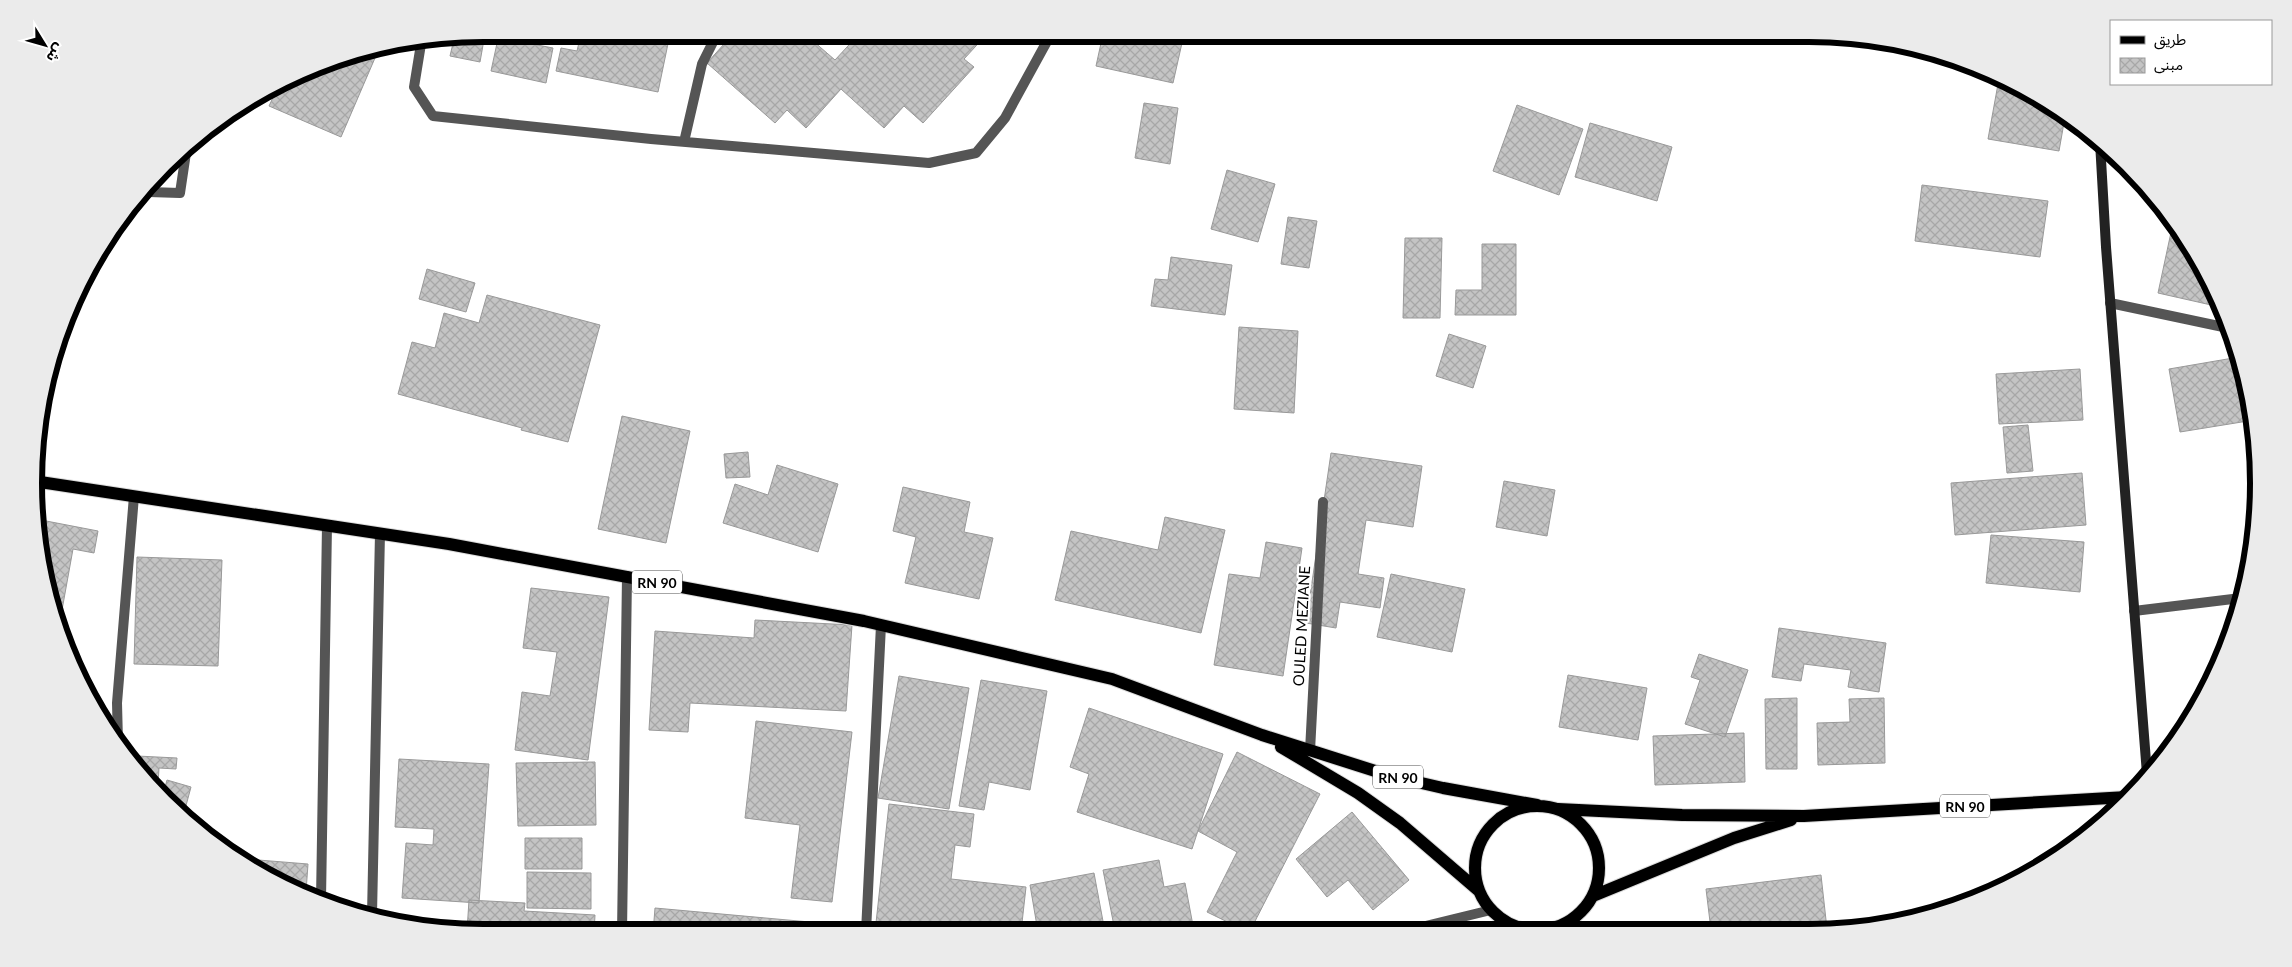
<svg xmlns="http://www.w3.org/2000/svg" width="2292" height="967" font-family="Lato,'Noto Sans Arabic',sans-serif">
<defs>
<pattern id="building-cross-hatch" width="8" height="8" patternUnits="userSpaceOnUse" patternTransform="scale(1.25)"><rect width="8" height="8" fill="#c4c4c4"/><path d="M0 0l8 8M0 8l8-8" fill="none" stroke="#a7a7a7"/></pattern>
</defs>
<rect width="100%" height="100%" fill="#fff"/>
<path fill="url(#building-cross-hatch)" stroke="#999" d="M485,34l-5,28 -30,-6 4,-17z
M499,34h30l-2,9 26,5 -7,35 -55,-12z
M581,34h89l-12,58 -102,-21 5,-23 16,3z
M733,34h72l30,26 24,-26h128l-23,25 10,8 -51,56 -19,-17 -20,22 -43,-39 -35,39 -19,-18 -12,13 -68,-60z
M1103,34h81l-11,49 -77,-17z
M378,51l-37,86 -72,-31 10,-21 60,-27z
M1998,84l22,4 13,6 32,23 -6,34 -71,-12z
M1144,103l34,5 -8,56 -35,-6z
M1517,105l66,24 -24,66 -66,-24z
M1590,123l82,24 -15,54 -82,-24z
M1227,170l48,14 -17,58 -47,-13z
M1922,185l126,16 -8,56 -125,-16z
M1288,217l29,4 -8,47 -28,-4z
M2173,223l39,61 8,23 -62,-14z
M1405,238h37l-2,80h-37z
M1482,244h34v71h-61l1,-25h26z
M1171,257l61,8 -7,50 -74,-9 4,-27 13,1z
M427,269l48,14 -9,29 -47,-13z
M487,295l113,30 -32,117 -47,-12 1,-2 -124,-34 14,-52 23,6 9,-35 35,10z
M1239,327l59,4 -4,82 -60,-4z
M1449,334l37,12 -13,42 -37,-12z
M2239,357l9,41 -4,1 4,22 -68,11 -11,-63z
M2080,369l3,51 -84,4 -3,-50z
M622,416l68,15 -24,112 -68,-14z
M2028,425l5,46 -26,2 -4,-46z
M748,452l2,25 -24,1 -2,-24z
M1331,453l91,13 -9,61 -47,-7 -8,54 26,4 -4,30 -40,-6 -4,26 -30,-5z
M777,465l61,19 -20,68 -95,-29 12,-39 33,11z
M2082,473l4,52 -131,10 -4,-52z
M1504,481l51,9 -8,46 -51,-9z
M903,487l67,15 -6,30 29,6 -14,61 -74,-16 11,-46 -23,-6z
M1165,517l60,13 -24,103 -146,-33 16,-69 87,19z
M41,520l57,11 -4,22 -21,-4 -11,61 -8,-1 -12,-37z
M1991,535l93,7 -4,50 -94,-9z
M1266,542l36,6 -19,128 -69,-11 15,-91 31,4z
M137,557l85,3 -4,106 -84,-2z
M1391,574l74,15 -13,63 -75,-15z
M531,588l78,9 -21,163 -73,-10 7,-58 28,4 7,-44 -34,-4z
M755,620l97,5 -6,86 -156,-8 -2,29 -39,-2 6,-99 99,7z
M1779,628l107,15 -7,49 -31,-5 3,-17 -47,-6 -3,17 -29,-4z
M1699,654l49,16 -23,67 -40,-13 15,-44 -9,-3z
M1568,675l79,13 -9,52 -79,-13z
M899,676l70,12 -20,121 -71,-11z
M981,680l66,11 -17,99 -41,-8 -5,28 -25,-4z
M1797,698v71h-31l-1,-70z
M1884,698l1,65 -67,2 -1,-42 33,-1 -1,-23z
M1089,708l134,46 -31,95 -115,-37 12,-38 -19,-7z
M756,721l96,11 -20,170 -41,-4 9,-73 -55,-7z
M1744,733l1,49 -90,3 -2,-49z
M1237,752l83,42 -70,137h-4l-39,-19 30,-60 -39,-21z
M137,756l40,2 -1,11 -17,-1 -1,17 -22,-23z
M399,759l90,5 -10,139 -77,-5 4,-55 27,2 1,-16 -39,-2z
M595,762l1,63 -78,1 -2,-63z
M167,780l24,7 -7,26 -20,-22z
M889,804l85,10 -4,33 -15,-2 -4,34 75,8 -5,45h-146z
M1352,812l57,68 -36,30 -25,-30 -21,17 -31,-38z
M525,838h57v31h-57z
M246,859l62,5 -2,28z
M1159,860l5,27 21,-4 9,48h-26l-1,-3 -17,3h-35l-12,-61z
M527,872l64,1v36l-64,-1z
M1094,873l11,59h-67l-8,-47z
M1821,875l6,54 -116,1 -5,-41z
M469,900l56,3 -1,8 71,4 -1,18h-110l-17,-2z
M655,908l188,17v7l-190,1z"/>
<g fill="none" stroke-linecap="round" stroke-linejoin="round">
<defs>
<path id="primary" d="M40,482l409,62 415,77 248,58 150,56 129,41 52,12 94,17
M1281,747l77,46 42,30 79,68
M1475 868a62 62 0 1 1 124 0a62 62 0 1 1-124 0Z
M1558,809l124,6 122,1 323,-19
M1593,896l141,-58 57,-18"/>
</defs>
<use href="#primary" stroke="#dbdbdb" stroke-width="14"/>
<path stroke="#555" stroke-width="10" d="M2110,303l118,25
M1550,930v-1"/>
<path stroke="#555" stroke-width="10" d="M421,44l-7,43 19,29 218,23 278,24 47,-10 29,-35 46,-84
M684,142l18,-78 15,-30
M149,192l31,1 7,-47
M2134,611l107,-13
M118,742l-1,-39 17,-207
M1310,751l13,-249
M321,900l6,-375
M372,915l8,-382
M1405,931l86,-21
M866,932l15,-307
M622,933l5,-357"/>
<path stroke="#222" stroke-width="10" d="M2100,142l6,105 41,527
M1562,925l5,5"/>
<use href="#primary" stroke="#000" stroke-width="12"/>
</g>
<g text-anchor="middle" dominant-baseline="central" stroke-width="4.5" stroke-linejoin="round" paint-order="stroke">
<g fill="#fff" stroke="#4c4c4c" stroke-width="1">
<rect x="632" y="570.5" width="50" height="23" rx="4"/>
<rect x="1373" y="765.5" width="50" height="23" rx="4"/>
<rect x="1940" y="794.5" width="50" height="23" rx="4"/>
</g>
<g font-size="14" font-weight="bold" fill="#000">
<text x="657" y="582">RN 90</text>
<text x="1398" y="777">RN 90</text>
<text x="1965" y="806">RN 90</text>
</g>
<g font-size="15" fill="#000" stroke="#fff">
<text transform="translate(1301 626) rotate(-87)">OULED MEZIANE</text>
</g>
</g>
<path d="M0 0H2292V967H0ZM483 42H1809A441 441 0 0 1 2250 483V483A441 441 0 0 1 1809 924H483A441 441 0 0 1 42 483V483A441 441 0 0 1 483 42Z" fill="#ebebeb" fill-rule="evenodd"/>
<path fill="none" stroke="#000" stroke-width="6" d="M483 42H1809A441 441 0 0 1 2250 483V483A441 441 0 0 1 1809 924H483A441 441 0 0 1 42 483V483A441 441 0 0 1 483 42Z"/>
<rect x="2110" y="20" width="162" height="65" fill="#ffffff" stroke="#999999"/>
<rect x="2120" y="36" width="25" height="8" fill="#000000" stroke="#999999"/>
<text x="2154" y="45" font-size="15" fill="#000000">طريق</text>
<rect x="2120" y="58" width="25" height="15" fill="url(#building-cross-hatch)" stroke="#999999"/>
<text x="2154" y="70" font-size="15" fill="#000000">مبنى</text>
<g transform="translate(45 45) rotate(127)" stroke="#ffffff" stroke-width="4" paint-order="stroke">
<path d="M0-4L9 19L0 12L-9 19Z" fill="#000000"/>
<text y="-8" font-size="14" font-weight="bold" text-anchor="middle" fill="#000000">ش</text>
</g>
</svg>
